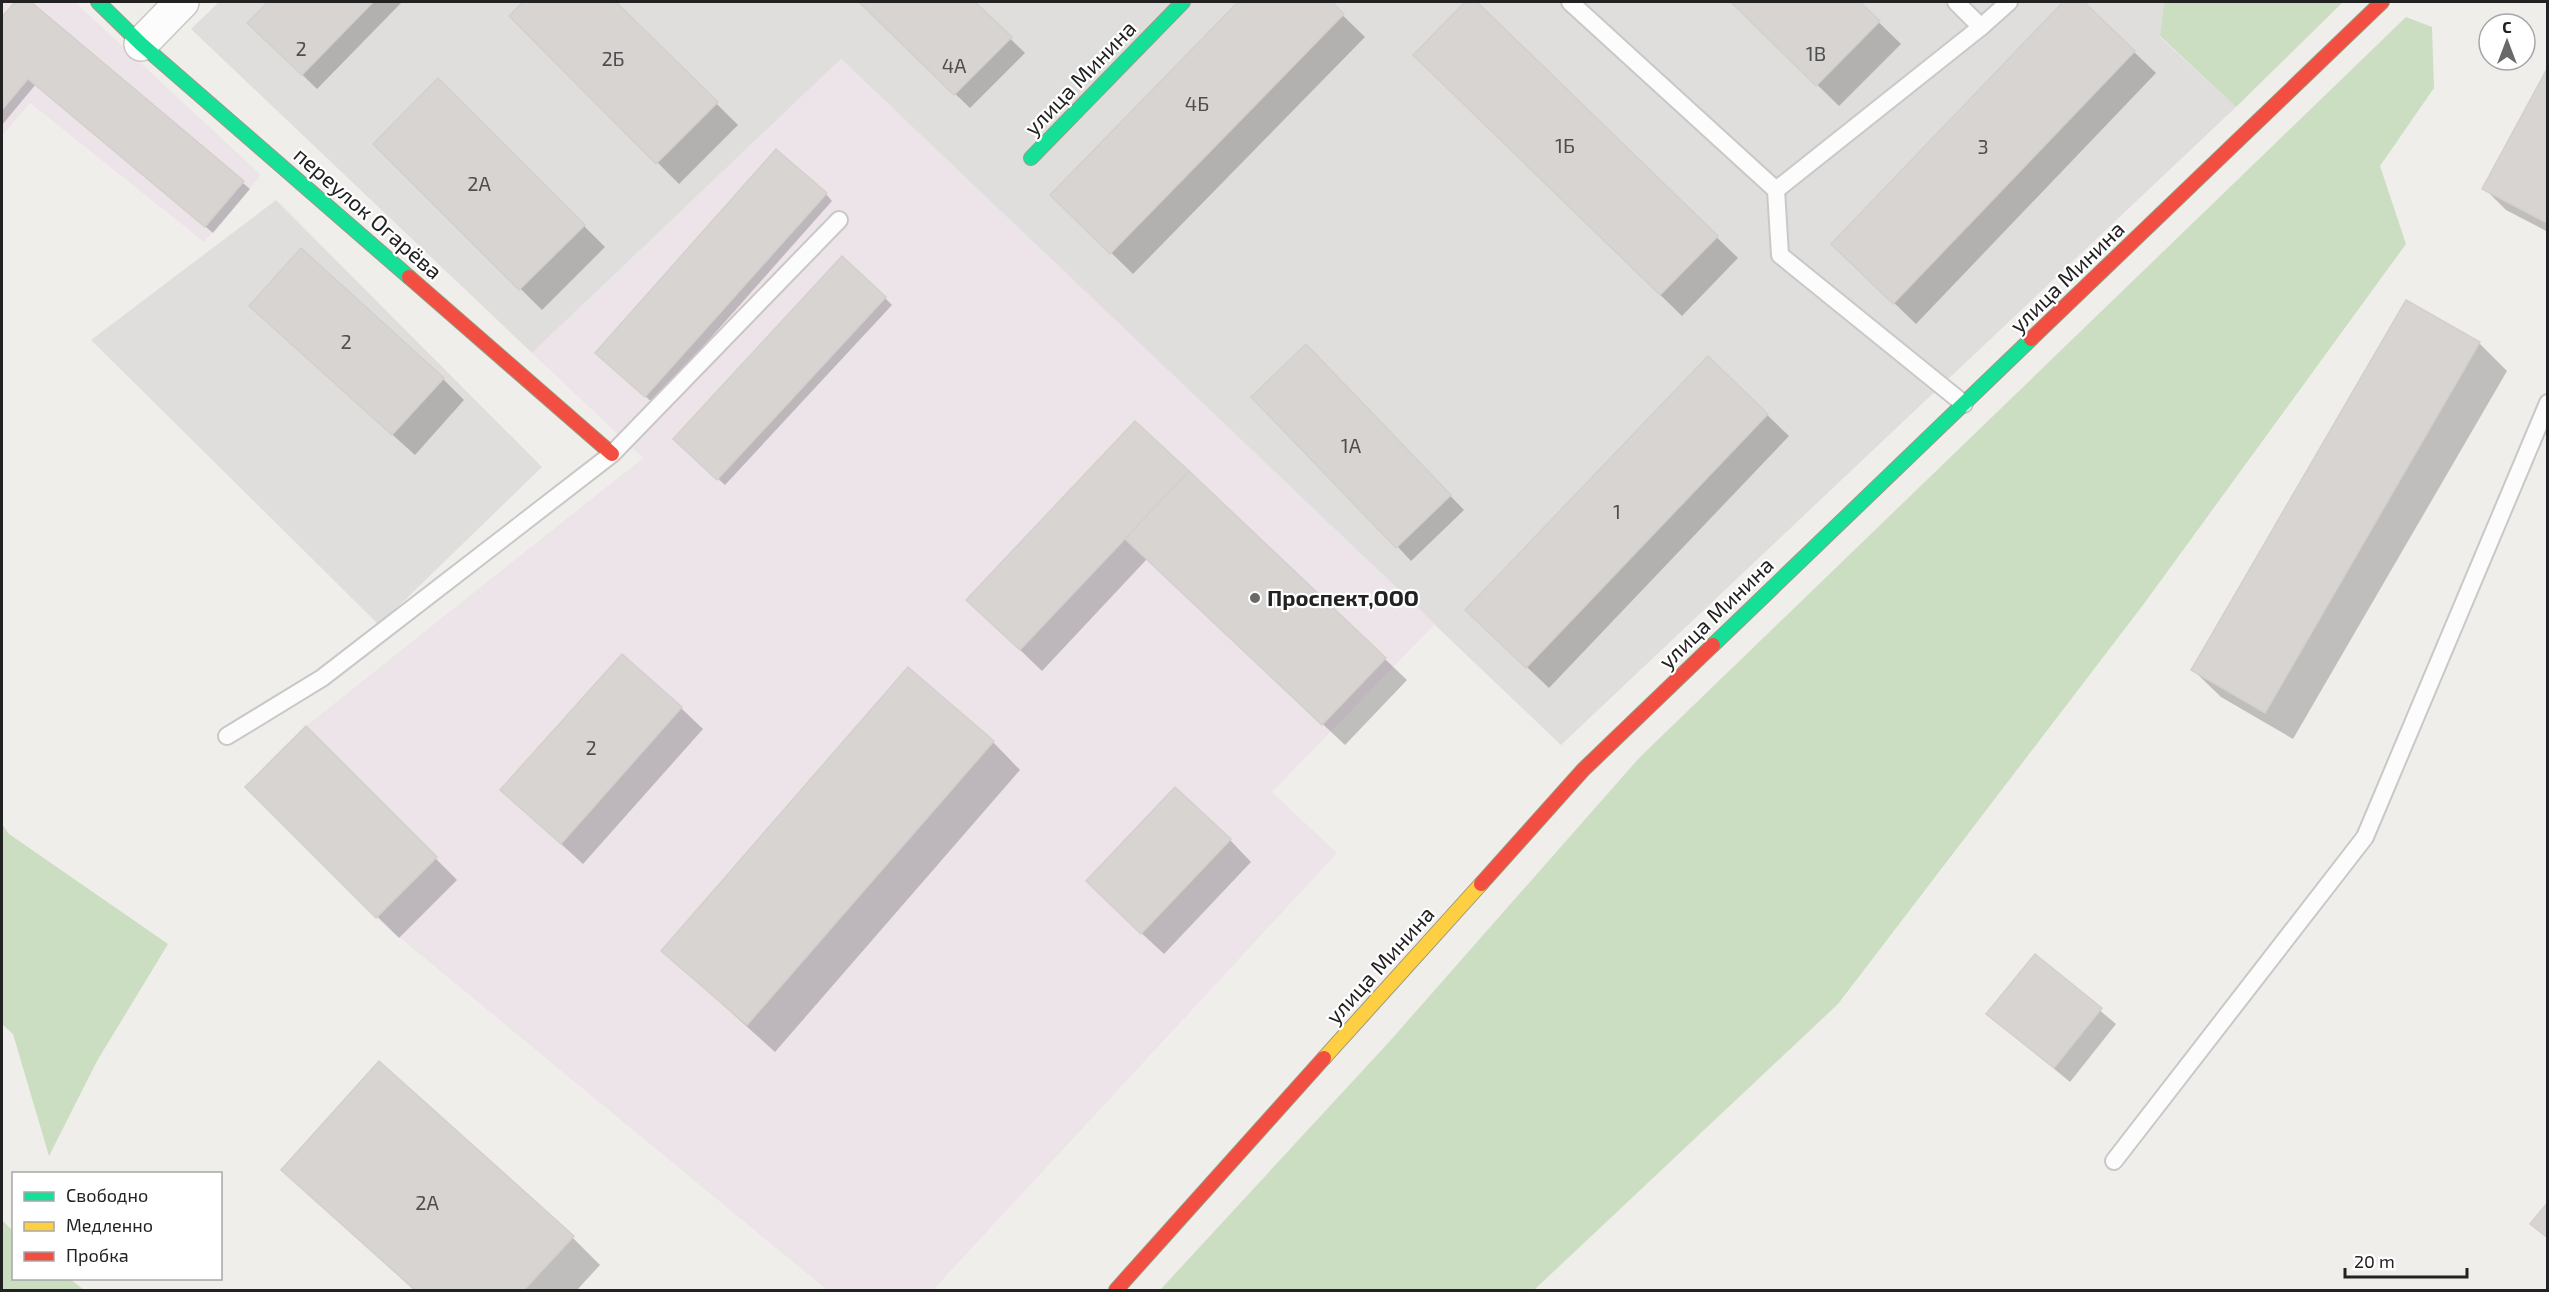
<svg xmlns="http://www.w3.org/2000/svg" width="2549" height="1292" viewBox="0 0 2549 1292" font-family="'Exo 2',sans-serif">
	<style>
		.residential { fill: #dfdedc }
		.industrial { fill: #ede4e9 }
		.forest { fill: #cbdec1 }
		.shadow { fill: #0003 }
		.building { fill: #d7d4d2; stroke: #d3d0cc; stroke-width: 1.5 }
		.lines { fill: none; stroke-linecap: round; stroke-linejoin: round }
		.lane-casing { stroke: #c9c8c7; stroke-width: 20 }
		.street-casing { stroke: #c9c8c7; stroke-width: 36 }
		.fast-casing { stroke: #999a82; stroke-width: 16 }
		.slow-casing { stroke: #999a82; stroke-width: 16 }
		.jam-casing { stroke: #999a82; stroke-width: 16 }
		.lane { stroke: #fdfcfc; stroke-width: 16 }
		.street { stroke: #fdfcfc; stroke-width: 33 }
		.fast { stroke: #16e098; stroke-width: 14 }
		.slow { stroke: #ffcf43; stroke-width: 14 }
		.jam { stroke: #f24e42; stroke-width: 14 }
		.poi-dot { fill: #6a6968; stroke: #fff; stroke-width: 2 }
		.labels { text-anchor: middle; stroke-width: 4.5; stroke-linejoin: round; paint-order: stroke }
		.number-label { font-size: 20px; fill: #4f4e4e }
		.street-label { font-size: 22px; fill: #222; stroke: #fff }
		.poi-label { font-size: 22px; font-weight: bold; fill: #222; stroke: #fff; text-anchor: start }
	</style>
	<rect width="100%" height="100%" fill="#f0eeeb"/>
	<g class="residential">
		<path d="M219,2H2164L2160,37L2236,107L1561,745L841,59L532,353L191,29Z"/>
		<path d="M276,200L542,467L379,625L91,340Z"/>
	</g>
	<g class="industrial">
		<path d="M2,2H75L261,175L204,242L30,103L2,136Z"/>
		<path d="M841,59L1435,624L1272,792L1337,853L933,1290H827L376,918L245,787L306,726L643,458L532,353Z"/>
	</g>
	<g class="forest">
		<path d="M2164,2H2343L2236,107L2160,36Z"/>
		<path d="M2406,17L2432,27L2434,88L2380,166L2406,244L2143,605L1838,1004L1534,1290H1160L1389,1042L1639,758Z"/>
		<path d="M2,824L9,834L168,944L97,1061L49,1156L13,1034L2,1024Z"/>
		<path d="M2,1220L13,1231L14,1278L70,1279L84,1290H2Z"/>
	</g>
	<g class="shadow">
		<path d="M17,2H28L250,189L213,233L36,84L2,125V20Z"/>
		<path d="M270,2H402L317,89L249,23Z"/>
		<path d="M525,2H614L738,125L679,184L511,16Z"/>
		<path d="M860,2H973L1025,53L970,108Z"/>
		<path d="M1241,2H1329L1365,37L1133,274L1052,195Z"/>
		<path d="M1467,2H1475L1738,258L1682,316L1415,55Z"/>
		<path d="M1733,2H1858L1901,44L1839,106Z"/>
		<path d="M2065,2H2082L2156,73L1916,324L1833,244Z"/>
		<path d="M2548,70V232L2506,210L2484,188Z"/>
		<path d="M438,80L605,247L542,310L375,144Z"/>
		<path d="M826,194L832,201L653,403L604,360Z"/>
		<path d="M885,298L892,305L725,485L682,446Z"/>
		<path d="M273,327L443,379L464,400L415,455Z"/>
		<path d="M2479,343L2507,371L2293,739L2221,697L2193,670Z"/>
		<path d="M1708,358L1789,436L1549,688L1489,631Z"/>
		<path d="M1320,360L1464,510L1411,561L1397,546Z"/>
		<path d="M1136,423L1407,680L1345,745L1147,559L1042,671L990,621Z"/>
		<path d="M681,708L703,729L583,864L502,790Z"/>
		<path d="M306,728L457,880L399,938L247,787Z"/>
		<path d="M993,742L1020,770L775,1052L663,951Z"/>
		<path d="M1230,840L1251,862L1164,954L1109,903Z"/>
		<path d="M2035,956L2116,1024L2070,1082L1988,1014Z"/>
		<path d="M283,1170L572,1237L600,1265L577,1290H414Z"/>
	</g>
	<g class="building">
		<path d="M15,2H31L244,181L205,227L28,79L2,110V17Z"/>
		<path d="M268,2H373L302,75L247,23Z"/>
		<path d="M523,2H616L718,102L656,164L509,16Z"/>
		<path d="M859,2H975L1012,37L954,95Z"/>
		<path d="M1238,2H1332L1344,14L1110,254L1050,195Z"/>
		<path d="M1465,2H1477L1718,236L1660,295L1413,55Z"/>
		<path d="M1731,2H1860L1880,21L1816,86Z"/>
		<path d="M2063,2H2084L2135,51L1893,304L1831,244Z"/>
		<path d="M2548,67V218L2545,222L2482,189Z"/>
		<path d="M438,78L585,225L519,290L373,144Z"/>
		<path d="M776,149L827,193L645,397L595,353Z"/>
		<path d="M301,248L444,378L392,435L249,306Z"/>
		<path d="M842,256L886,297L717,480L673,439Z"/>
		<path d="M2406,300L2480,342L2265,713L2191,670Z"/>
		<path d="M1306,344L1451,495L1396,548L1251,397Z"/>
		<path d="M1708,356L1768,414L1526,668L1465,610Z"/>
		<path d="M1135,421L1189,471L1020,650L966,600Z"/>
		<path d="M1189,471L1386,658L1322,725L1125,539Z"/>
		<path d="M622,654L682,707L561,844L500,790Z"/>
		<path d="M908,667L994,741L747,1025L661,951Z"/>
		<path d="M306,726L437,857L376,918L245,787Z"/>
		<path d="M1175,787L1231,839L1141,934L1086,881Z"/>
		<path d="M2035,954L2102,1008L2054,1068L1986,1014Z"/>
		<path d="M379,1061L574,1236L524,1290H415L281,1170Z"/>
		<path d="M2548,1202V1238L2530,1224Z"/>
	</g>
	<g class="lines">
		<defs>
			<g id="lane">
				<path d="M1570,2L1776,190L1780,255L1964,404"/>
				<path d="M1956,2L1981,27"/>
				<path d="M1776,190L1981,27L2009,2"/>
				<path d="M227,736L322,678L612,454L839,220"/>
				<path d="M2114,1161L2365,837L2548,403"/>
			</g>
			<path id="street" d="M141,44L182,2"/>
			<g id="fast">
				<path d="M98,2L141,44L409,277"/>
				<path d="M1031,158L1183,2"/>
				<path d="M1713,645L2031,339"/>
			</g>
			<path id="slow" d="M1324,1058L1481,884"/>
			<g id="jam">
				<path d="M409,277L612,454"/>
				<path d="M2031,339L2382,2"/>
				<path d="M1481,884L1583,770L1713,645"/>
				<path d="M1116,1290L1324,1058"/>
			</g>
		</defs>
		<use href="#lane" class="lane-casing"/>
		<use href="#street" class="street-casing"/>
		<use href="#fast" class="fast-casing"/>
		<use href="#slow" class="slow-casing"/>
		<use href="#jam" class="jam-casing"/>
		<use href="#lane" class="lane"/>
		<use href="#street" class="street"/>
		<use href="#fast" class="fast"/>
		<use href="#slow" class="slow"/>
		<use href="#jam" class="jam"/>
	</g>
	<circle class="poi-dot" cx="1255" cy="598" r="6"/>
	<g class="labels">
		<g class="number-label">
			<text x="301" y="56">2</text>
			<text x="1816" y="61">1В</text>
			<text x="613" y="66">2Б</text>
			<text x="954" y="73">4А</text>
			<text x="1197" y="111">4Б</text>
			<text x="1565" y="153">1Б</text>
			<text x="1983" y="154">3</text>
			<text x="479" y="191">2А</text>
			<text x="346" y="349">2</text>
			<text x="1351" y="453">1А</text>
			<text x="1617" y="519">1</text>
			<text x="591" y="755">2</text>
			<text x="427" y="1210">2А</text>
		</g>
		<g class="street-label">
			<text transform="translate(1080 78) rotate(-46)" y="8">улица Минина</text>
			<text transform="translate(368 213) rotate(41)" y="8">переулок Огарёва</text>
			<text transform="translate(2067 277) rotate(-44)" y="8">улица Минина</text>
			<text transform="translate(1716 613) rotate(-44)" y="8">улица Минина</text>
			<text transform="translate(1380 965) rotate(-48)" y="8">улица Минина</text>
		</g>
		<g class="poi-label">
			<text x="1267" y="606">Проспект,ООО</text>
		</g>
	</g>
	<rect width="2549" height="1292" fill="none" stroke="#222222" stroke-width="6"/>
	<rect x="12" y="1172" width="210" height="108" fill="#ffffff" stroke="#a7a7a7" stroke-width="1.5"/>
	<rect x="24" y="1192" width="30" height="9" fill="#16e098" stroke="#a7a7a7" stroke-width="1.5"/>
	<text x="66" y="1202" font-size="18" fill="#222222">Свободно</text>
	<rect x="24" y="1222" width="30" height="9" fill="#ffcf43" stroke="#a7a7a7" stroke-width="1.5"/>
	<text x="66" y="1232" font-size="18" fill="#222222">Медленно</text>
	<rect x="24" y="1252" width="30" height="9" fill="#f24e42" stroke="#a7a7a7" stroke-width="1.5"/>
	<text x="66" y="1262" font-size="18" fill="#222222">Пробка</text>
	<g transform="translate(2507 42)"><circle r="28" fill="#ffffff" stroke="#a7a7a7" stroke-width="1.5"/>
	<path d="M0-4.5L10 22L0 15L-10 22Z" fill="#6a6968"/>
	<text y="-9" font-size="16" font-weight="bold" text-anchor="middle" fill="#222222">С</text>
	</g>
	<path d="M2345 1268v9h122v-9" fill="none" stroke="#222222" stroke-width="3"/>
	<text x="2354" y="1268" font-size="18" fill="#222222" stroke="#ffffff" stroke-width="4.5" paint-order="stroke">20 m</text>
</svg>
